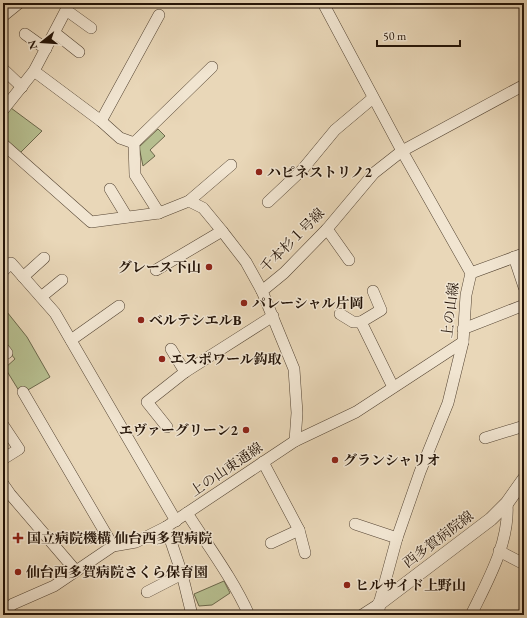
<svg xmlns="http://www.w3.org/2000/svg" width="527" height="618" viewBox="0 0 527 618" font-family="'EB Garamond','Noto Serif JP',serif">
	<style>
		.green { fill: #b6be8f; stroke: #6c684b }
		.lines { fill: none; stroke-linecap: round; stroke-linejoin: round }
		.minor-casing { stroke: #544433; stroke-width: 12 }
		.tertiary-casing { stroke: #544433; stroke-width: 14 }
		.minor { stroke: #f1e5d1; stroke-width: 11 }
		.tertiary { stroke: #f1e5d1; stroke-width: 13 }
		.poi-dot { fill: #8f2418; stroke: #f1e5d1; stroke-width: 1.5 }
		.labels { text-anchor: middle; stroke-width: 3; stroke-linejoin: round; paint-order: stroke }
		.poi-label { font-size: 14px; font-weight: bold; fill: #231307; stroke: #f1e5d1; text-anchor: start }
		.street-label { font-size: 14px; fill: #231307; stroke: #f1e5d1 }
	</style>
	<rect width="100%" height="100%" fill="#e9d7b8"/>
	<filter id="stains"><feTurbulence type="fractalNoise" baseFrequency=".005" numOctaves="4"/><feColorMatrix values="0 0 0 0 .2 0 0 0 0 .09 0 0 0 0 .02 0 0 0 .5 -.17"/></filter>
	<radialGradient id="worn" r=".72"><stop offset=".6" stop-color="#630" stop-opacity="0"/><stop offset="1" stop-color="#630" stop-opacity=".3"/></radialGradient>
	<g class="green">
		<path d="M11,108L42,131L19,154L3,139V118Z"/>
		<path d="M158,129L165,136L150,150L155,156L143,166L139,147Z"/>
		<path d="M3,307L27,337L50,377L21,394L5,368L15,359L3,344Z"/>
		<path d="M224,581L230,593L212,605L199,606L194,594Z"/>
	</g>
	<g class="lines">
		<defs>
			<g id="minor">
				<path d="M3,16L19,3"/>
				<path d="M55,33L79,52"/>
				<path d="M25,34L46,49"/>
				<path d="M212,67L134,143L135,175L159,213L189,201L203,208L222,231L246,262L262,291"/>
				<path d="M3,69L22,87"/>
				<path d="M34,71L101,121L120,138L134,143"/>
				<path d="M3,110L34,71L66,10L91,28"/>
				<path d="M101,121L159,15"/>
				<path d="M3,144L91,222L159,213"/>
				<path d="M110,189L127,217"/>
				<path d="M189,201L231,165"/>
				<path d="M268,202L302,170L335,130L373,98"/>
				<path d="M327,229L349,260"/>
				<path d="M514,257L524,287"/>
				<path d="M156,270L222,231"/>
				<path d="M3,271L11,263L55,313L176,521"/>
				<path d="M471,273L523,254"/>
				<path d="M23,277L44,258"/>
				<path d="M373,291L381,310L361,322L393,387"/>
				<path d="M41,297L62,280"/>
				<path d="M340,314L353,322H361"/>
				<path d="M463,329L524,305"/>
				<path d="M71,340L119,306"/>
				<path d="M3,348L7,353L3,355"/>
				<path d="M171,349L185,372"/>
				<path d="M23,392L113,546"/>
				<path d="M3,425L19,449L3,459"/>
				<path d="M167,427L147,402L185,372L273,316"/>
				<path d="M485,438L524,426"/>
				<path d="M295,441L297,413L294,369L262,291L284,273L327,229L374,173L402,151L323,3"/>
				<path d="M263,462L299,530L305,553"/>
				<path d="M3,484L10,494L76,571"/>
				<path d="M187,513C208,546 233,579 249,615"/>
				<path d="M355,524L397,538"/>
				<path d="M166,527L182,574L192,615"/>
				<path d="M271,543L299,530"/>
				<path d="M499,551L524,564"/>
				<path d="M147,592L182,574"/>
				<path d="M379,604L397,538L420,472L448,403L463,342L466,295L471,273L402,151L524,85"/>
				<path d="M3,612L13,604L54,586L113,546L136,542L166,527L295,441L356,412L463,342"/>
				<path d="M362,615L379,604"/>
				<path d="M471,615C488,580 510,542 507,503"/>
			</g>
			<path id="tertiary" d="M377,615L379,604L491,519L507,503L524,479"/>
		</defs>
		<use href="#minor" class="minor-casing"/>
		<use href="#tertiary" class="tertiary-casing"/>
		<use href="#minor" class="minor"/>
		<use href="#tertiary" class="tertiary"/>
	</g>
	<g class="poi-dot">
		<circle cx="259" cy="172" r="4"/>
		<circle cx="209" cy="267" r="4"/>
		<circle cx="244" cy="303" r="4"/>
		<circle cx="141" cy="320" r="4"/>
		<circle cx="162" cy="359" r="4"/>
		<circle cx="246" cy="430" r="4"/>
		<circle cx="335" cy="460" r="4"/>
		<path d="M16 532h4v4h4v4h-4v4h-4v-4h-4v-4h4z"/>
		<circle cx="18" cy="572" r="4"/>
		<circle cx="347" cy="585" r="4"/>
	</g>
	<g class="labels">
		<g class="poi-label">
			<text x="267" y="177">ハピネストリノ2</text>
			<text x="201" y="272" text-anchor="end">グレース下山</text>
			<text x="252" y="308">パレーシャル片岡</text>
			<text x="149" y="325">ベルテシエルB</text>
			<text x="170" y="364">エスポワール鈎取</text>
			<text x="238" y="435" text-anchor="end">エヴァーグリーン2</text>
			<text x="343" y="465">グランシャリオ</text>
			<text x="27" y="543">国立病院機構 仙台西多賀病院</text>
			<text x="26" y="577">仙台西多賀病院さくら保育園</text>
			<text x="355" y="590">ヒルサイド上野山</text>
		</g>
		<g class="street-label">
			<text transform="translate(292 240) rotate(-45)" y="5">千本杉１号線</text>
			<text transform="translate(450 310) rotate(-83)" y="5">上の山線</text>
			<text transform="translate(226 469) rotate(-34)" y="5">上の山東通線</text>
			<text transform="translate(438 539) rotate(-37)" y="5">西多賀病院線</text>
		</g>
	</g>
	<rect width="527" height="618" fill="none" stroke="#e9d7b8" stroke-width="16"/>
	<rect x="4" y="4" width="519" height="610" fill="none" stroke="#231307" stroke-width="2"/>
	<rect x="8" y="8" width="511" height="602" fill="none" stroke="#231307"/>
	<g transform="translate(42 42) rotate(253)" stroke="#f1e5d1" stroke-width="3" paint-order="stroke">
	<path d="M0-3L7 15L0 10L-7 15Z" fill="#231307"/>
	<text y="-6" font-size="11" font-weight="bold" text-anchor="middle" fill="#231307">N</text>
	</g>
	<path d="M377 40v6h83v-6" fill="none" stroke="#231307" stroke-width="2"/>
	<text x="383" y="40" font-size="12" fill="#231307" stroke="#f1e5d1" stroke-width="3" paint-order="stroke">50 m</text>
	<rect width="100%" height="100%" filter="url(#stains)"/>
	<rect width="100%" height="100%" fill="url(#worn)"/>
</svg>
